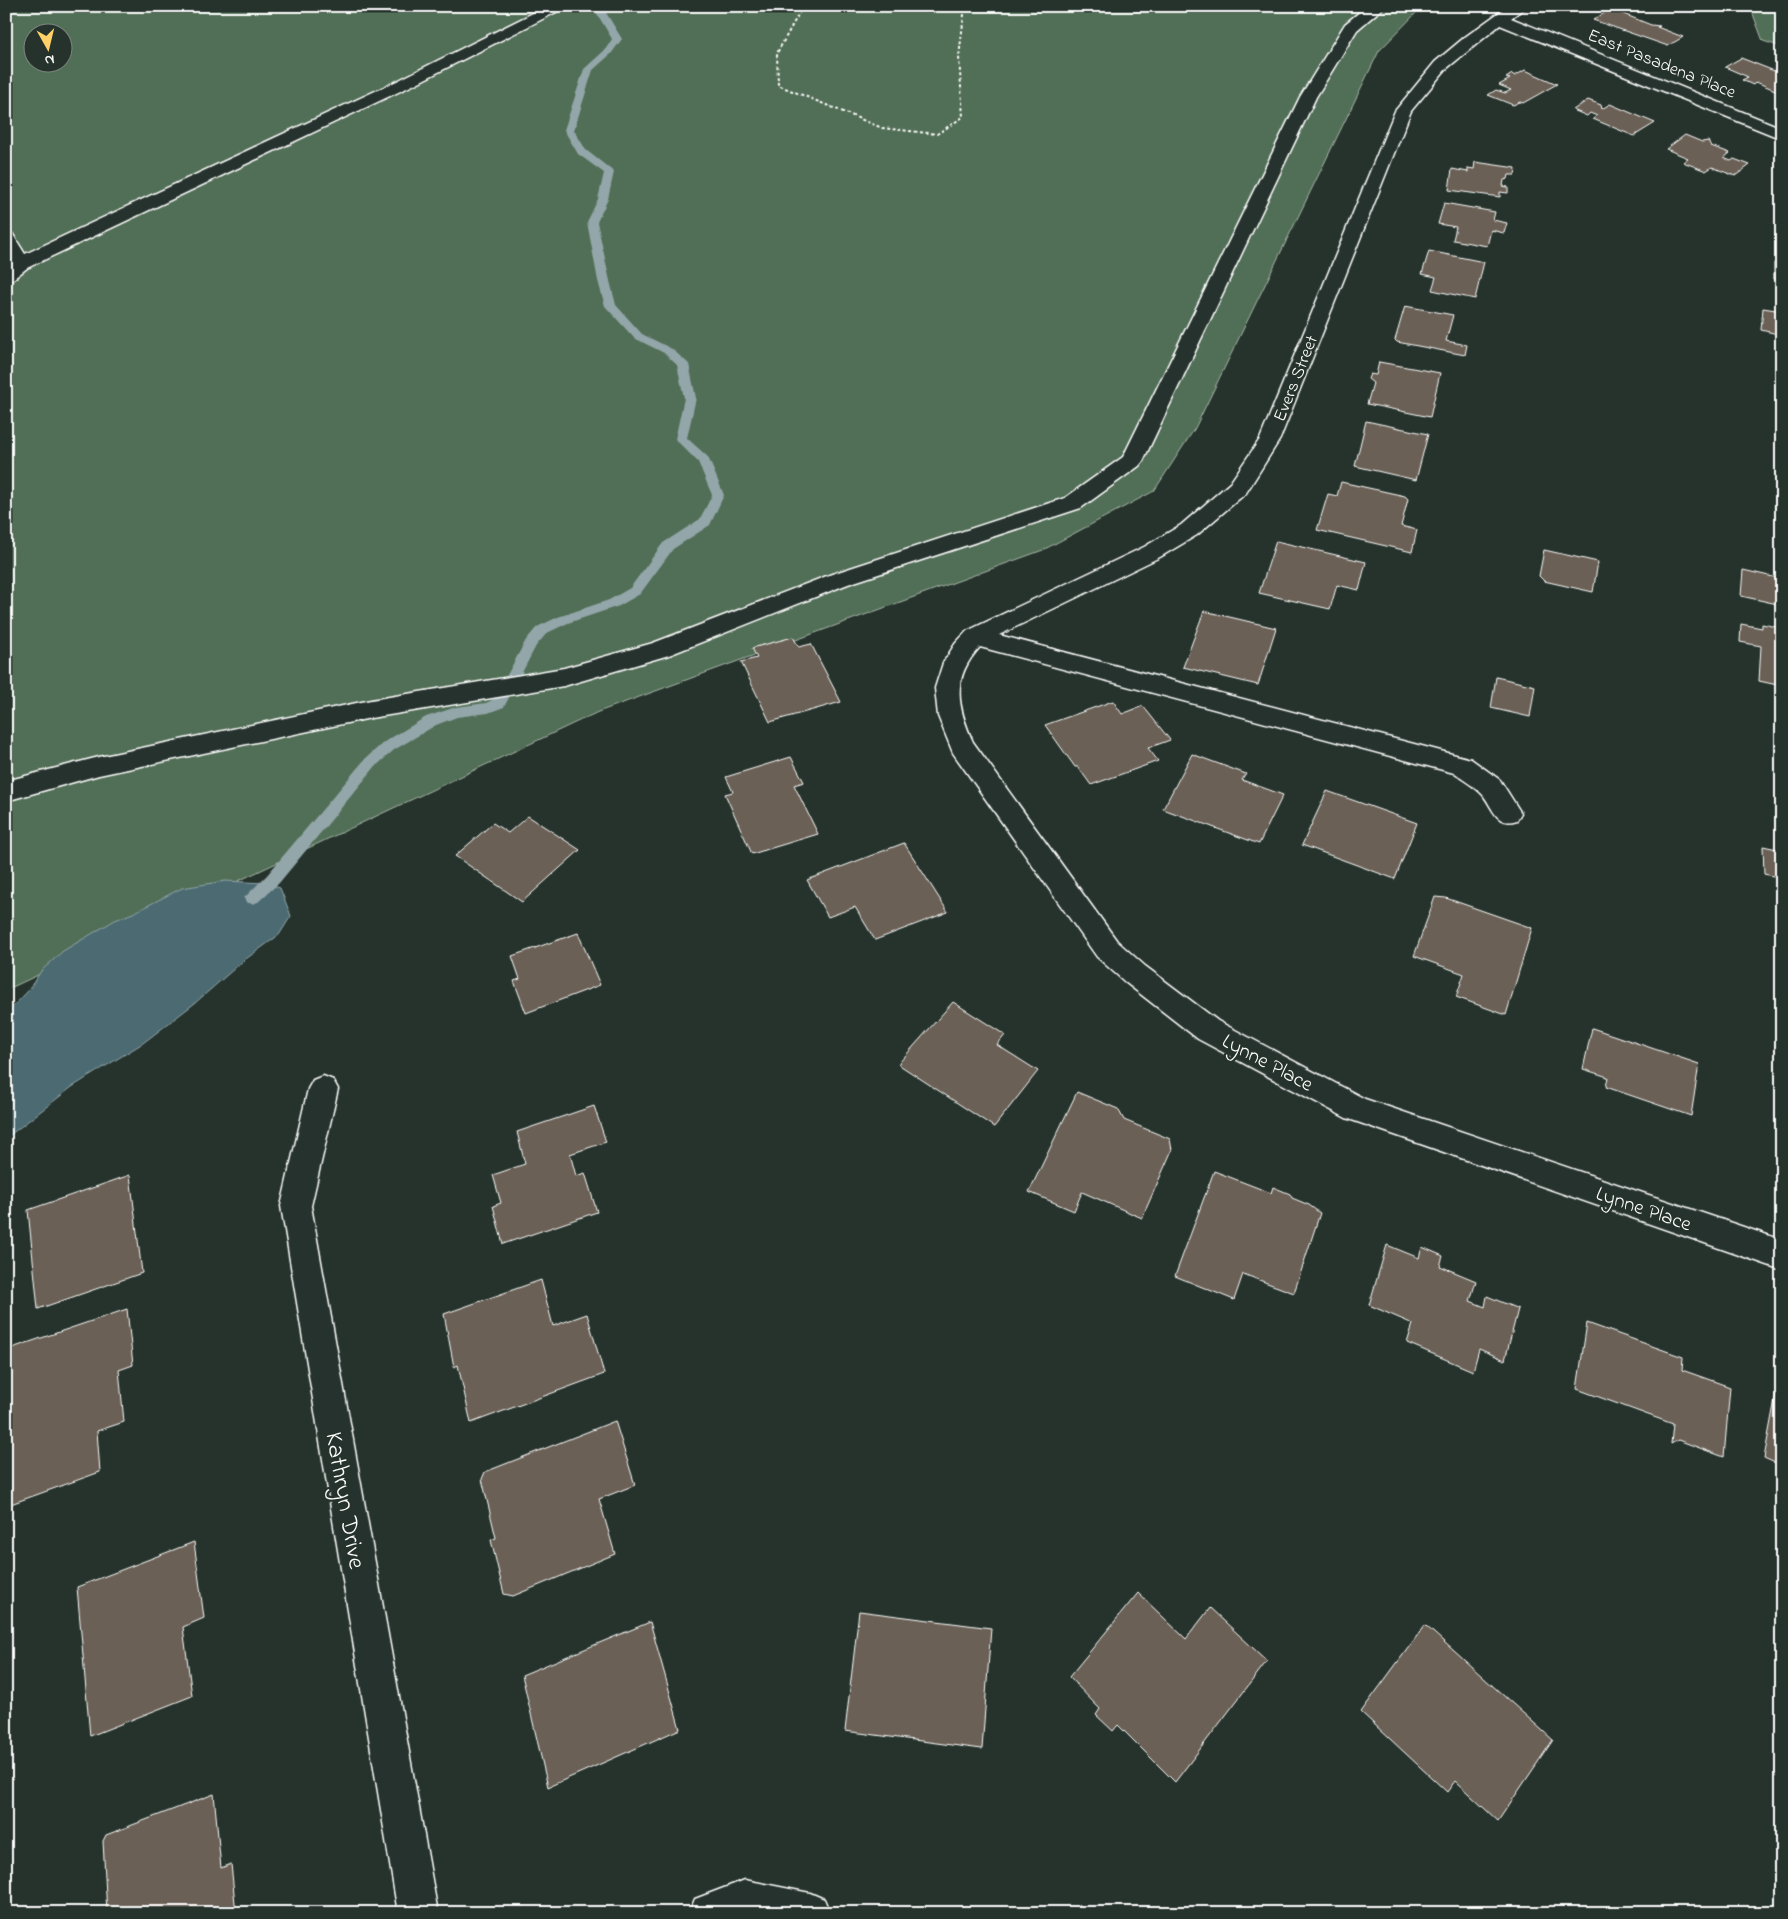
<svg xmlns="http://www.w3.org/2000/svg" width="1788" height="1919" viewBox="0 0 1788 1919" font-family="'Indie Flower',sans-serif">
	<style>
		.green { fill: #516e56; stroke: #a8b6aa; fill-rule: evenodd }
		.water { fill: #4b6b72; stroke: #93a6aa }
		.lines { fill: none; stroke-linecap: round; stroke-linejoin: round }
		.stream { fill: #93a6aa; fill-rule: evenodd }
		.building { fill: #6b6055; stroke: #fff }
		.minor-casing { stroke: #fff; stroke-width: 3 }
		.path { stroke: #fff; stroke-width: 2; stroke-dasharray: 3 2.5; stroke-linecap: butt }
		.minor { fill: #26332d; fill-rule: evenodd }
		.labels { text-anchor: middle; stroke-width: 4.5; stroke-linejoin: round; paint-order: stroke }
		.far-street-label { font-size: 18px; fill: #fff; stroke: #26332d }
		.street-label { font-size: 21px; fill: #fff; stroke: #26332d }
		.near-street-label { font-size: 25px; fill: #fff; stroke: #26332d }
	</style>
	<rect width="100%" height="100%" fill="#26332d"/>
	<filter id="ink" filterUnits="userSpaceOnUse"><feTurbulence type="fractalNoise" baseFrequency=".02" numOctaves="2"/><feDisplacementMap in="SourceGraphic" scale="10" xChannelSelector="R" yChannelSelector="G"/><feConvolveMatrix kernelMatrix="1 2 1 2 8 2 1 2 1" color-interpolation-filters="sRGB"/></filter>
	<g filter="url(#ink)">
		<g class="green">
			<path d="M6,6H1430L1418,11L1379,51L1195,428L1154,491L1043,550L598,712L6,990ZM32,32H62V62H32Z"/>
			<path d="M1750,6H1782V47L1763,41Z"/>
		</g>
		<path class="water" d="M225,881L266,883L280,888L291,916L279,935L243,961L195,1003L143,1043L72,1087L6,1138V1014L27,992L41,971L63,951L115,920L133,913L182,888Z"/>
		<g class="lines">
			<path class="stream" d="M602,6L622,39L611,54L593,70L574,130L586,150L614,172L608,199L597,222L610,281L616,305L642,334L672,349L689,364L696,398L687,438L708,457L724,495L710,525L673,549L640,594L619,606L568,623L547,633L536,646L504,707L488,713L457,717L436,725L394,750L375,767L279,883L258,902L252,904L246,902L244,898L267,875L365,759L384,742L426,717L456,707L486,703L494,699L526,640L537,627L558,617L609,600L630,588L663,543L700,519L712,495L698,462L675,439L684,398L677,365L664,353L634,338L605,306L598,281L587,222L598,199L604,173L578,154L564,130L584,69L605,50L612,39L593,7Z"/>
		</g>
		<g class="building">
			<path d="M1611,9L1651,25L1660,26L1657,27L1683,37L1668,46L1593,20Z"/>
			<path d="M1741,58L1782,74V93L1756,82L1753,85L1742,80L1748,77L1725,67Z"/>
			<path d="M1525,70L1557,84L1523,103L1520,102L1513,105L1488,95L1496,90L1505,93L1511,90L1499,85L1510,79L1506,78L1512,74L1515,76Z"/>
			<path d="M1588,100L1601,105L1602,109L1610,104L1655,123L1634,136L1593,119L1597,116L1590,113L1587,116L1573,110Z"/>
			<path d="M1685,135L1702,142L1708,141L1711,146L1730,153L1724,158L1731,161L1734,159L1750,165L1735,176L1712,167L1706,171L1683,162L1688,158L1666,149Z"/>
			<path d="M1475,162L1516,168L1515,175H1509L1508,179L1504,180L1503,186L1508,187V193L1500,192V197L1449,190L1452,169L1468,172V168L1474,169Z"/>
			<path d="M1444,203L1495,212L1493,220L1507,223L1504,233L1491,230L1487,246L1453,240L1456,227L1438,224Z"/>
			<path d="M1429,251L1484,262L1475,299L1432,290L1436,277L1422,274Z"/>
			<path d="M1774,263L1782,264V280L1774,279Z"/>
			<path d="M1405,306L1453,315L1446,341L1467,345L1465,355L1397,342L1395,340Z"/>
			<path d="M1763,308L1782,311V335L1761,330Z"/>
			<path d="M1379,362L1440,373L1430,417L1367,404L1373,383L1368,379L1370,374L1376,375Z"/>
			<path d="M1366,421L1428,434L1416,480L1355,466Z"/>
			<path d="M1341,482L1405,496L1408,499L1401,526L1417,530L1412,552L1317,530L1328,494L1337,496Z"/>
			<path d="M1776,490L1782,492V511L1775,509Z"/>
			<path d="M1276,541L1366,562L1359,590L1337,585L1330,609L1259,593Z"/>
			<path d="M1544,550L1598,562L1593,592L1544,581L1539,576Z"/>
			<path d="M1743,570L1782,579V605L1741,596Z"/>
			<path d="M1204,611L1276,628L1258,685L1183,667Z"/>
			<path d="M1741,624L1762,628V624L1782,628V686L1759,681L1761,646L1740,642Z"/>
			<path d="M793,637L799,647L811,644L841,702L770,722L741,662L757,658L752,648Z"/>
			<path d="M1496,677L1535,686L1530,717L1491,708Z"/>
			<path d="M1113,701L1122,714L1143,706L1170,740L1148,748L1158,761L1091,785L1078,767H1075L1045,725Z"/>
			<path d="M1192,754L1246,774L1242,780L1283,795L1259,844L1163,809Z"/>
			<path d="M791,757L804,782L794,785L818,834L752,854L725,794L733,792L726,777Z"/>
			<path d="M1327,791L1417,823L1395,879L1302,845Z"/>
			<path d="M528,816L580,850L522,902L455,856L493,823L508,833Z"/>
			<path d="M904,843L948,912L875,940L855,907L828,917L807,880Z"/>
			<path d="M1763,846L1782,850V878L1764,874Z"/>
			<path d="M1435,897L1446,898L1532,928L1506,1015L1456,997L1464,974L1414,956Z"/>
			<path d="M578,933L600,985L526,1013L514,981L520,979L512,956Z"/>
			<path d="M953,1002L1005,1035L997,1045L1038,1071L994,1127L898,1064Z"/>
			<path d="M1592,1028L1699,1064L1691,1116L1606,1087L1608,1077L1583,1069Z"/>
			<path d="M1077,1092L1118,1109L1124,1120L1170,1139L1172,1150L1142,1218L1082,1192L1074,1211L1029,1192Z"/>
			<path d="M594,1106L606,1142L570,1154L576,1176L585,1173L597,1212L503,1244L493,1206L501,1203L493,1175L525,1164L517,1132Z"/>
			<path d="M1214,1171L1271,1193L1273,1187L1290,1194L1292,1198L1309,1205L1320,1213L1294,1293L1243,1274L1234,1300L1175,1276Z"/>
			<path d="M130,1175L142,1273L38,1309L28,1210Z"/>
			<path d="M1387,1245L1419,1258L1422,1247L1443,1256L1440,1266L1476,1281L1470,1301L1485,1307L1487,1296L1518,1309L1505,1360L1479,1349L1473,1371L1407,1343L1413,1324L1369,1305Z"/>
			<path d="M541,1280L553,1326L587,1314L604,1374L471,1423L458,1365L454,1367L444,1314Z"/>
			<path d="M127,1309L133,1365L119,1370L124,1422L97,1431L100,1472L8,1505L6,1350Z"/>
			<path d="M1587,1323L1683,1357L1682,1370L1730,1387L1724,1457L1678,1440L1671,1444L1673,1424L1577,1389Z"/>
			<path d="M1776,1394L1782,1396V1466L1764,1458Z"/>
			<path d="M615,1421L635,1485L599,1499L615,1554L513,1596L504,1594L491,1540L496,1538L482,1479L485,1472Z"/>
			<path d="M194,1542L204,1618L183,1627L192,1696L90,1736L77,1587Z"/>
			<path d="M1138,1593L1186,1639L1210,1608L1267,1661L1175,1782L1118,1725L1113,1731L1096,1715L1100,1709L1069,1677Z"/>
			<path d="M859,1611L991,1628L982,1749L845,1731Z"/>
			<path d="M650,1622L680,1729L548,1787L522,1675Z"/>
			<path d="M1425,1625L1553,1740L1498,1821L1455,1781L1447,1792L1361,1712Z"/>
			<path d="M214,1794L221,1868L231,1864L236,1913H107L103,1841L106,1835Z"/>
		</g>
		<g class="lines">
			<defs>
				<g id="minor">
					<path d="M547,6H568L411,86L27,268L13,279L6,281V266L10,263L6,253V232L12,233L25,254L399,80Z"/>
					<path d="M1367,6H1385L1357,30L1316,97L1143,461L1139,466L1081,508L848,584L669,655L564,686L371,718L99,775L6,801V781L99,757L371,700L564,668L653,643L832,574L1065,498L1123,457L1300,97L1345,24Z"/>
					<path d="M1508,6H1527L1511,18L1782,128V139L1500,25L1446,69L1411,111L1280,439L1246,493L1197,535L1160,557L999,635L1471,759L1500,780L1521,813L1517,820C1496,827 1494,809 1483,795C1476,787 1463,780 1454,773L980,647C951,678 957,706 973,742L1117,941L1145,966L1218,1021L1365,1099L1782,1240V1270L1346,1118L1198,1039L1125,982L1097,957L953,753L938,716L935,688L943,663L955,644L967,631L1144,547L1181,525L1230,483L1260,439L1395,111L1435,62L1465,37Z"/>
					<path d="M323,1076L333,1080L338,1089L311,1206L438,1913H398L281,1206L308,1089L313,1080Z"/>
					<path d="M745,1880L810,1893L824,1899L830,1913H689L695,1899Z"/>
				</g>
			</defs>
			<use href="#minor" class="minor-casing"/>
			<g class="path">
				<path d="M803,6L777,53L778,85L882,128L937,134L963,117L959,57L965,6"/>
				<path d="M1264,6L1320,10"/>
			</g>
			<use href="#minor" class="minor"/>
		</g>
	</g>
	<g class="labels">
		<g class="far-street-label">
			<text transform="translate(1662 63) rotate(22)" y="6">East Pasadena Place</text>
			<text transform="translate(1295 378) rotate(-68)" y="6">Evers Street</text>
		</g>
		<g class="street-label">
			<text transform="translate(1268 1062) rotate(28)" y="7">Lynne Place</text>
			<text transform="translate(1644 1208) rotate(19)" y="7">Lynne Place</text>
		</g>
		<g class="near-street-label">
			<text transform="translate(347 1500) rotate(80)" y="9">Kathryn Drive</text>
		</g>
	</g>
	<rect width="1788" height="1919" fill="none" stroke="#26332d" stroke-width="25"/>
	<rect x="12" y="12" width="1763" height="1894" fill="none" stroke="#fff" stroke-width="2" filter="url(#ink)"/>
	<g transform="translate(48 48) rotate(172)"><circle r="24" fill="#26332d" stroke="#7d8581"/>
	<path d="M0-4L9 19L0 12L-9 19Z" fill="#ffd166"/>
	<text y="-8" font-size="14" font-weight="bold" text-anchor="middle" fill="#ffffff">N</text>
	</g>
</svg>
